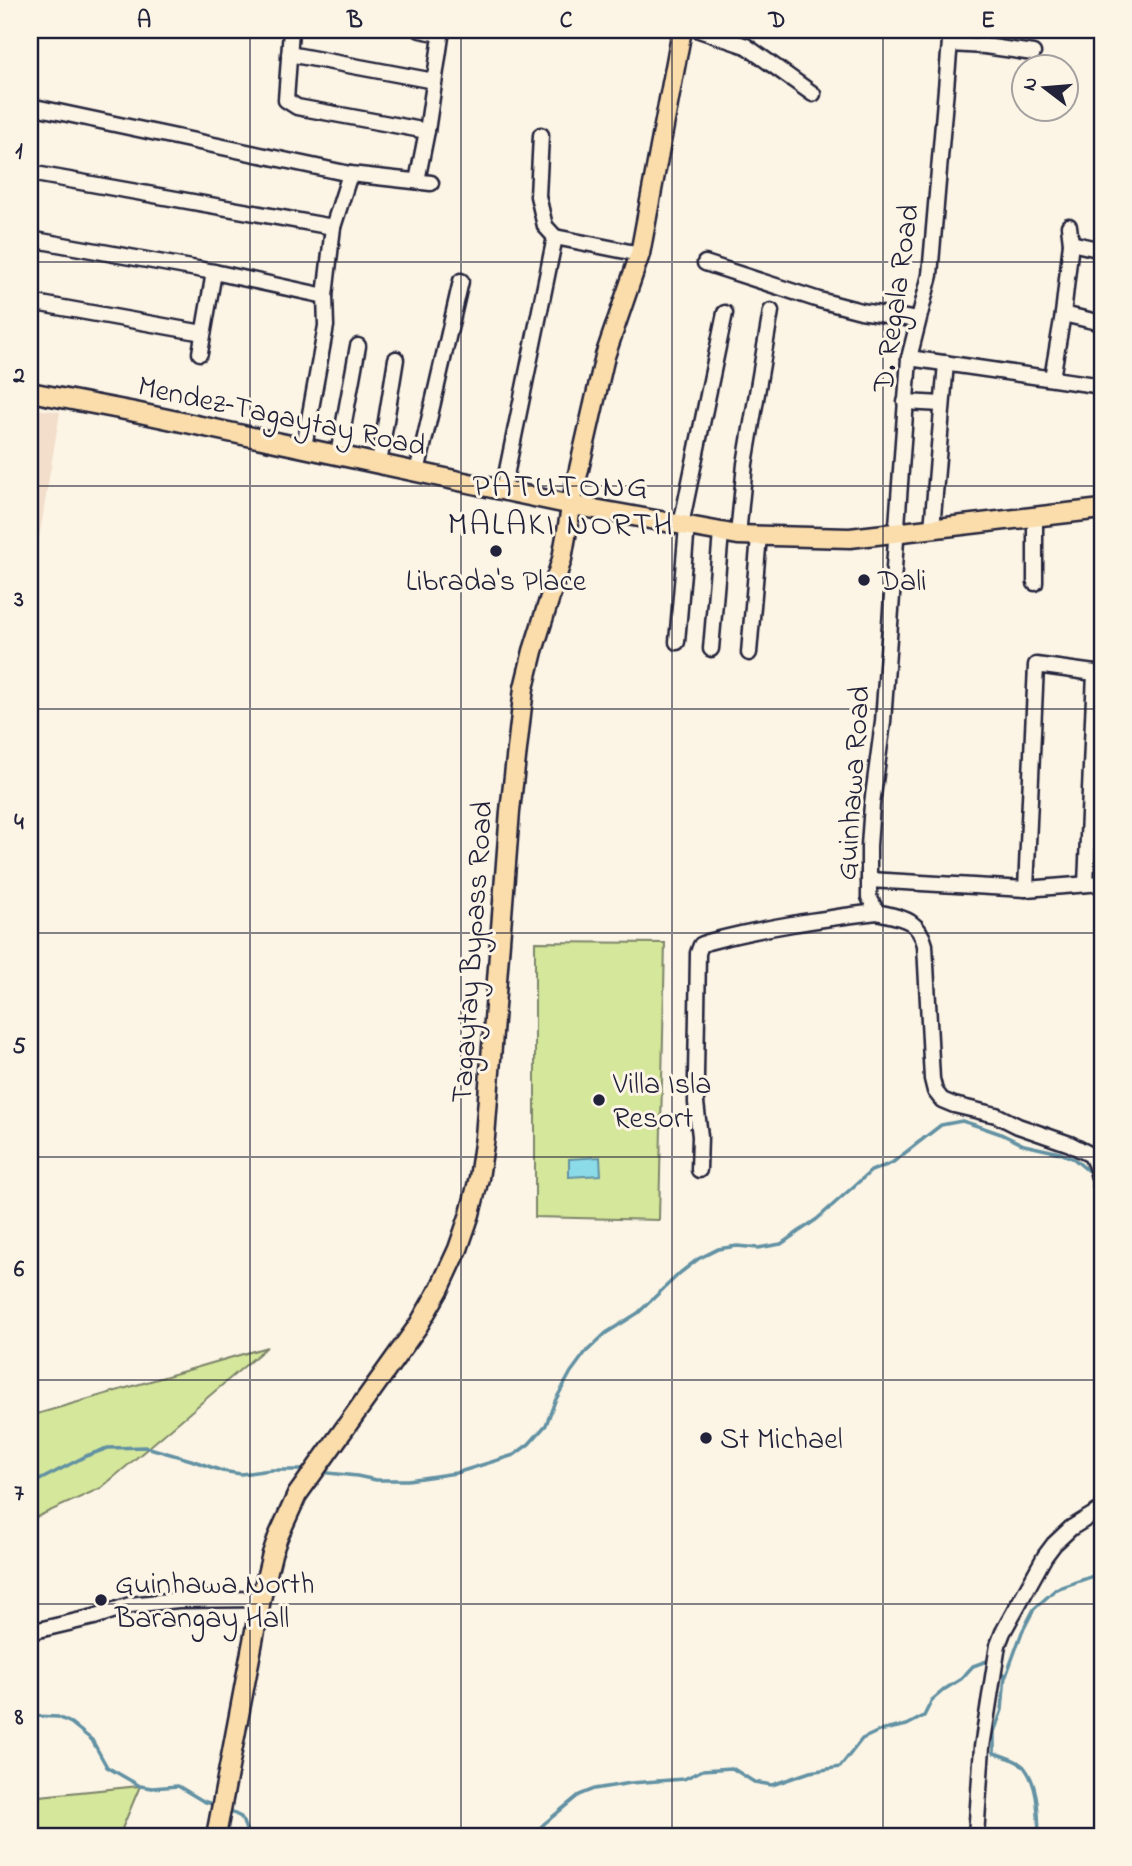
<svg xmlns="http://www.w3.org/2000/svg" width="1132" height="1866" viewBox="0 0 1132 1866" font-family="'Indie Flower',sans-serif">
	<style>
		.built { fill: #f2decb }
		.green { fill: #d5e79a; stroke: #7c846a; stroke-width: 2 }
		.water { fill: #8cdbe9; stroke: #6291a3; stroke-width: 2 }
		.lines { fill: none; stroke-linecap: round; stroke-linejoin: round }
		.stream { stroke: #6291a3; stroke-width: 3.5 }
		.minor-casing { stroke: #22223b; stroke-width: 19 }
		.major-casing { stroke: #22223b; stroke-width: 23 }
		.minor { stroke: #fcf5e5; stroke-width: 14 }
		.major { stroke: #faddab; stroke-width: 18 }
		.grid { fill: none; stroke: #22223b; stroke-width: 2; stroke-opacity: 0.55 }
		.poi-dot { fill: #22223b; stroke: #fcf5e5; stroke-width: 2.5 }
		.labels { text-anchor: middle; stroke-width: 6; stroke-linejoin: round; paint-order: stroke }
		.street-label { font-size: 30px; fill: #22223b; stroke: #fcf5e5 }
		.poi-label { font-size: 30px; fill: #22223b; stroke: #fcf5e5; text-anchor: start }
		.quarter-label { font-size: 33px; letter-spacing: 2px; fill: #22223b; stroke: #fcf5e5 }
		.neatline { fill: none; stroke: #22223b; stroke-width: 2.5 }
		.grid-label { font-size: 23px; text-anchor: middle; font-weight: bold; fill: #22223b }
	</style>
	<rect width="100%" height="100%" fill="#fcf5e5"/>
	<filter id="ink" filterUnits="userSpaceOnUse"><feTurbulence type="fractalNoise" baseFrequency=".0143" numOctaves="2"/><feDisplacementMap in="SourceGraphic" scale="14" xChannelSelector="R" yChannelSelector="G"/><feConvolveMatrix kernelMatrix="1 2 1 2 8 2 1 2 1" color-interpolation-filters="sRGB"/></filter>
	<g filter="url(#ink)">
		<g class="built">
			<path d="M30,408L60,412L30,593Z"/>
			<path d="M30,841L34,847L39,875L35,913L30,914Z"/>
		</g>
		<g class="green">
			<path d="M535,942L665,943L659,1220L535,1217Z"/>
			<path d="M267,1347L101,1488L30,1520V1416Z"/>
			<path d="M140,1786L119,1836H30V1797Z"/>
		</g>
		<path class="water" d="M600,1157L601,1175L569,1177V1159Z"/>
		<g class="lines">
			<g class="stream">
				<path d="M319,1472L357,1476L376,1480H408L456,1473L514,1455L529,1444L546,1425L555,1401L571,1372L585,1353L606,1333L638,1313L680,1273L698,1259L718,1249L737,1246L758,1248L781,1244L817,1219L871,1171L892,1163L941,1125L962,1121L981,1127L1001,1134L1024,1145L1060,1153L1074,1159L1087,1170L1093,1172"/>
				<path d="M30,1485L86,1456L108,1448L146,1447L191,1460L222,1471L241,1474L271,1470H308"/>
				<path d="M997,1670L1005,1676L1002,1710L994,1732V1753C1003,1756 1018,1760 1024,1767C1039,1786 1038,1814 1039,1836"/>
				<path d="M1006,1676L1022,1632L1034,1609L1056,1589L1102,1573"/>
				<path d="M30,1718L33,1716L58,1717L71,1723L92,1740L107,1767L140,1786L152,1788L178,1786L203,1801L215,1805"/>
				<path d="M225,1809L241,1817L247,1832L251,1836"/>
				<path d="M532,1836L545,1823L579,1795L594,1789L631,1783L684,1779L703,1770L732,1768L754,1782L772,1785L810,1772L840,1767L862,1739L879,1731L907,1725L924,1716L932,1700L945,1689L961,1679L973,1666L987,1661L991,1665"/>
			</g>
			<defs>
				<g id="minor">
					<path d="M291,30L286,100L297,107L427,131"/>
					<path d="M420,30L441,34"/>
					<path d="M699,30L746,46L813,94"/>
					<path d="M951,30L930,275L909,358L883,722L872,804L869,846V897L877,912C901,918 918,918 925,945L932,1079L935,1091L942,1100L954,1105L996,1115L1018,1126L1070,1144L1091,1155L1096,1166L1102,1190"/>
					<path d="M950,44L985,46L1033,53"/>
					<path d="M289,54L434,81"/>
					<path d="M30,106L350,174L431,183"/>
					<path d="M541,135L538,196L545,226L555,237"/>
					<path d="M30,173L333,227"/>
					<path d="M417,181L427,131L442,30"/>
					<path d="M30,239L214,272L325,296"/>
					<path d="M1071,243L1102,250"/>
					<path d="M705,263L819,300L861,311L918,320"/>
					<path d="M30,302L203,333"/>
					<path d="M1063,314L1102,323V321"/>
					<path d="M200,353L214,272"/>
					<path d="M909,358L1102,386"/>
					<path d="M1052,378L1063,314L1071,243L1069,226"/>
					<path d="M905,402L942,404"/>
					<path d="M304,447L326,326L325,296L333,227L350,174"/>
					<path d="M338,455L358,346"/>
					<path d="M379,464L396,359"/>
					<path d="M417,472L461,281"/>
					<path d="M503,490L555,237L640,254"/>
					<path d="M1035,518V583"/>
					<path d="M681,525L725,313"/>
					<path d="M932,529L946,363"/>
					<path d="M738,535L745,464L771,311"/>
					<path d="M677,642L687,526"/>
					<path d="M711,649L721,533"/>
					<path d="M749,653L759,536"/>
					<path d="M869,880L1026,889L1102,883"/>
					<path d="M1086,884L1095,673"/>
					<path d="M1026,889L1036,665L1102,674"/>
					<path d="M699,1170L700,1136L696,1103V1075L698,953L701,945L708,942C764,927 820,919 877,912"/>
					<path d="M30,1632L94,1617L130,1605L178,1600L261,1599"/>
					<path d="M976,1836L982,1747L998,1645L1003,1632L1045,1556L1054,1544L1071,1528L1102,1509"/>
				</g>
				<g id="major">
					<path d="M30,392L135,412L572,505L738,535L850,538L1102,509"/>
					<path d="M216,1836L261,1599L272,1554L278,1537L297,1495L418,1326L440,1288L458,1249L470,1214L479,1178L485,1137L510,811L524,688L533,651L562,559L574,491L605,356L640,254L682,30"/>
				</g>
			</defs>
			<use href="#minor" class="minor-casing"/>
			<use href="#major" class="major-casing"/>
			<use href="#minor" class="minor"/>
			<use href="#major" class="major"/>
		</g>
	</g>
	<path class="grid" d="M250,30V1836M461,30V1836M672,30V1836M883,30V1836M30,262H1102M30,486H1102M30,709H1102M30,933H1102M30,1157H1102M30,1380H1102M30,1604H1102"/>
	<g class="poi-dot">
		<circle cx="496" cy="551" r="7"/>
		<circle cx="864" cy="580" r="7"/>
		<circle cx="599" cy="1100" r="7"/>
		<circle cx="706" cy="1438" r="7"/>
		<circle cx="101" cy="1600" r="7"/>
	</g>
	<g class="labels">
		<g class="street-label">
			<text transform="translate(895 298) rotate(-82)" y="10">D. Regala Road</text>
			<text transform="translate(282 415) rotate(12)" y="10">Mendez–Tagaytay Road</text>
			<text transform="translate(852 783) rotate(-86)" y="10">Guinhawa Road</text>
			<text transform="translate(471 952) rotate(-86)" y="10">Tagaytay Bypass Road</text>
		</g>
		<g class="poi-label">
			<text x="496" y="590" text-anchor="middle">Librada's Place</text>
			<text x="878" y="590">Dali</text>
			<text x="613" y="1093">Villa Isla<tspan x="613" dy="34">Resort</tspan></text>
			<text x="720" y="1448">St Michael</text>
			<text x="115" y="1593">Guinhawa North<tspan x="115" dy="34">Barangay Hall</tspan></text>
		</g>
		<g class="quarter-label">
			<text x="561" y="496">PATUTONG<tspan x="561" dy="38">MALAKI NORTH</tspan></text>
		</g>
	</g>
	<rect width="1132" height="1866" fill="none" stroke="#fcf5e5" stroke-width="77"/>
	<g transform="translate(1045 88) rotate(286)"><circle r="33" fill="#fcf5e5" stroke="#a5a1a1" stroke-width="2"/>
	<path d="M0-5L12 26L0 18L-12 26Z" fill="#22223b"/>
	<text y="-10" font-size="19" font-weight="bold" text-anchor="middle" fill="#22223b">N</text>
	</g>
	<rect x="38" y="38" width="1056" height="1790" class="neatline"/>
	<g class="grid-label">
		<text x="144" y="27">A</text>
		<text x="355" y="27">B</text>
		<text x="566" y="27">C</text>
		<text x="777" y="27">D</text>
		<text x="988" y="27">E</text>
		<text x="19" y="158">1</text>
		<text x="19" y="382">2</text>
		<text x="19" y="606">3</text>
		<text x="19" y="829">4</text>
		<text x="19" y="1053">5</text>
		<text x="19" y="1276">6</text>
		<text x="19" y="1500">7</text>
		<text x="19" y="1724">8</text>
	</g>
</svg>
